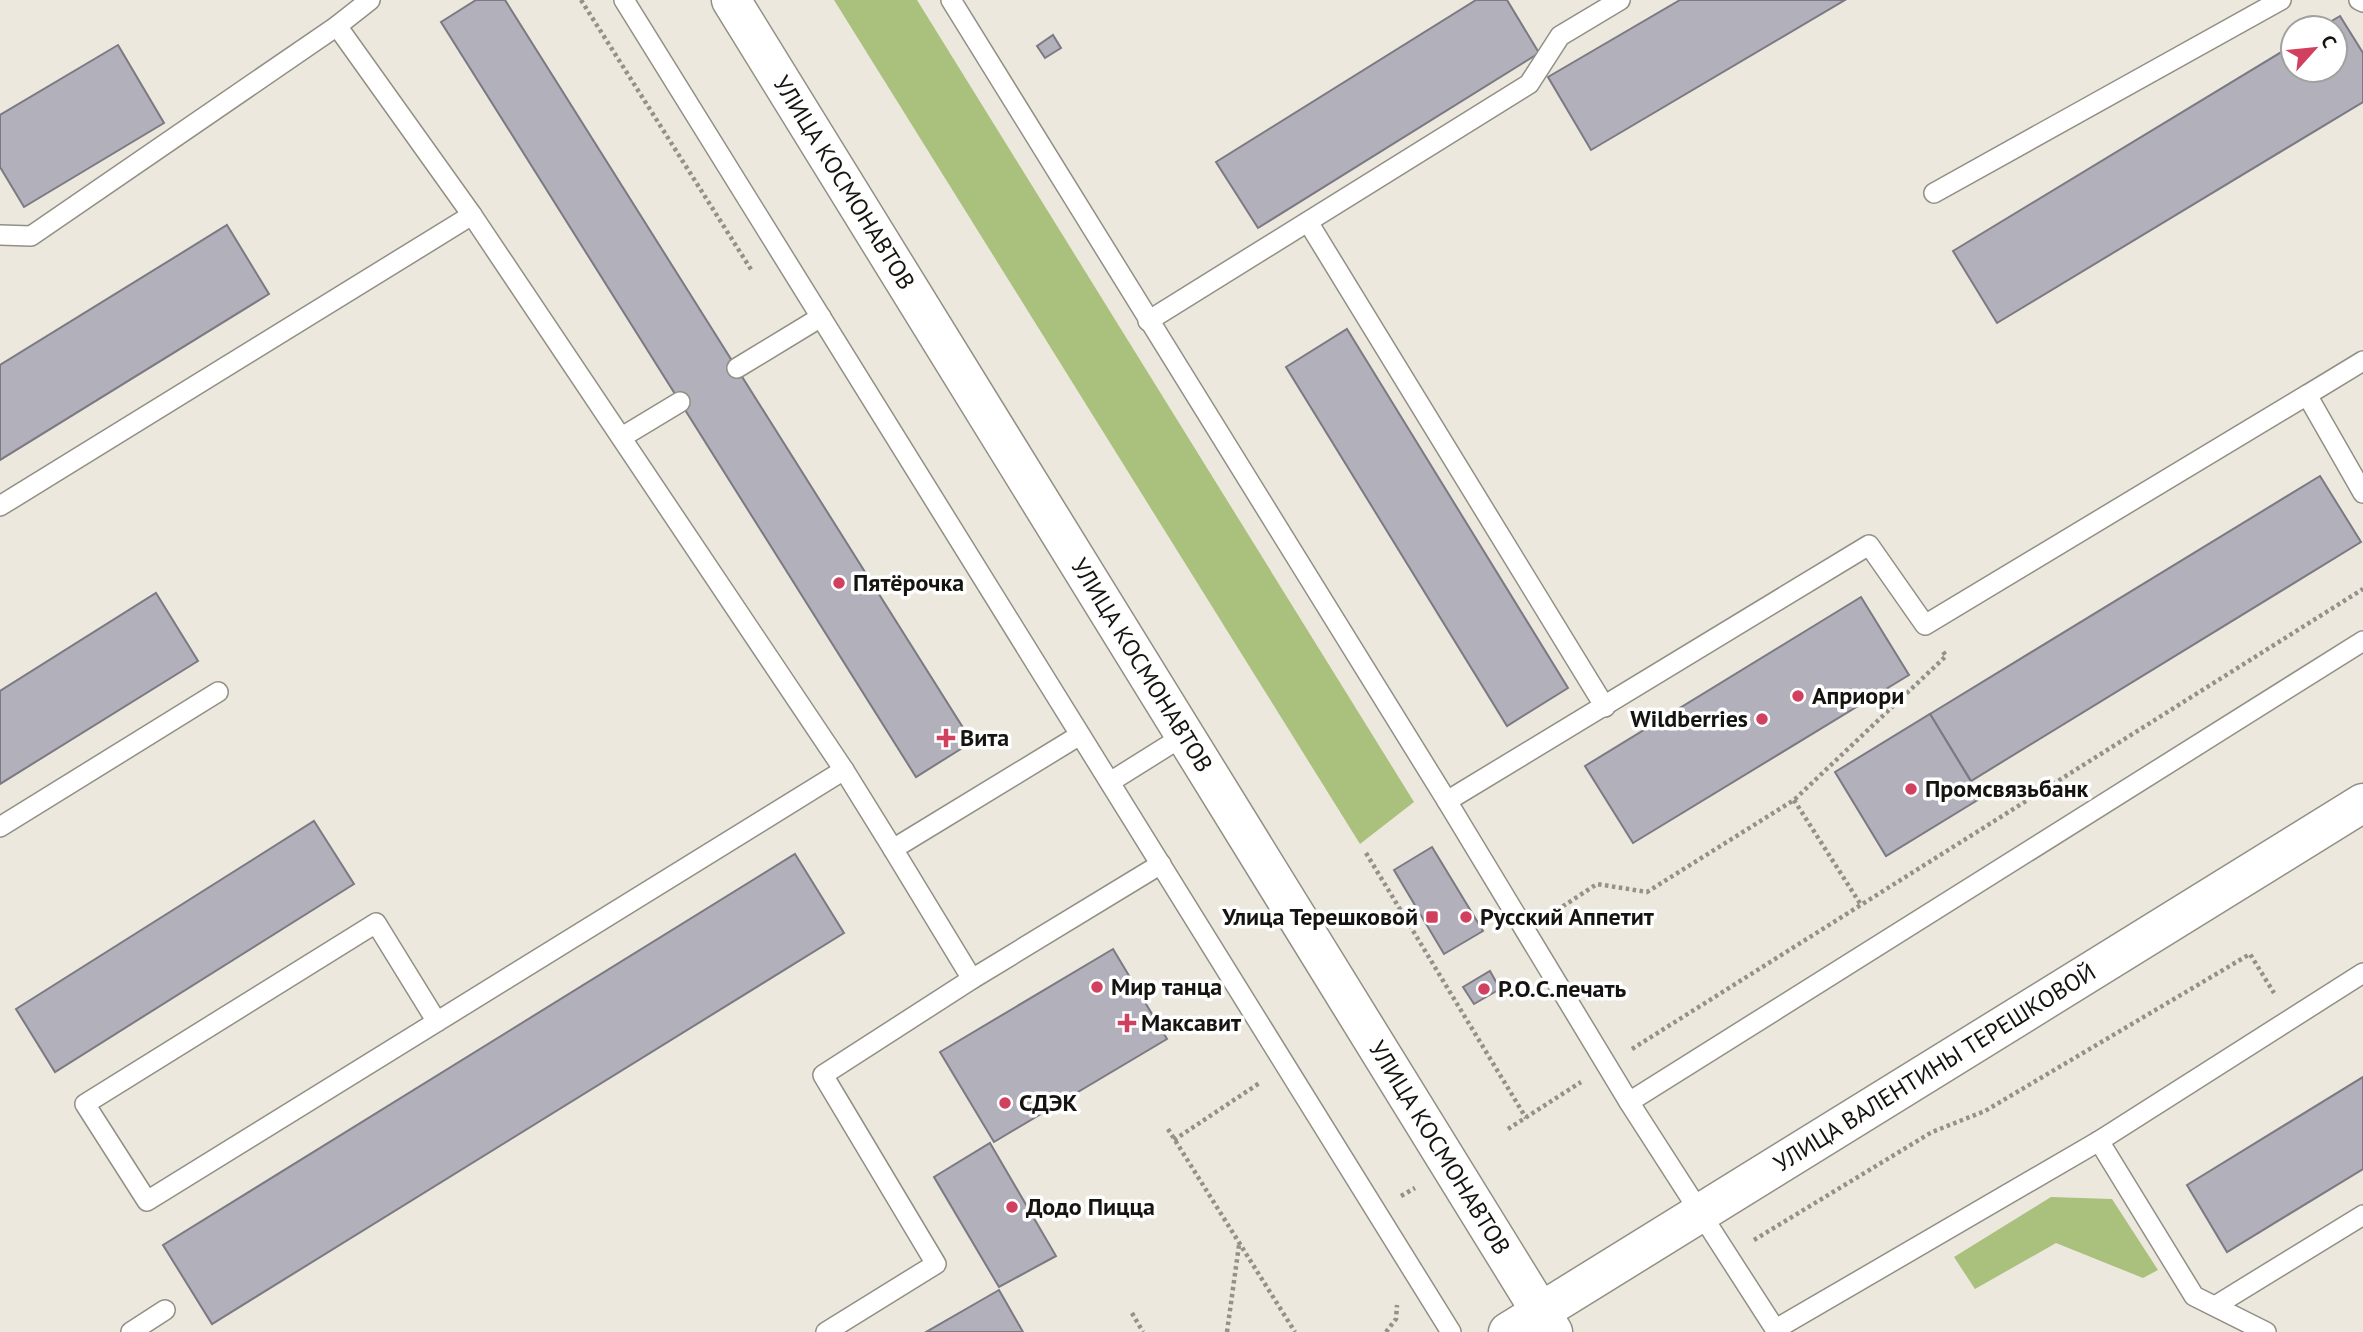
<svg xmlns="http://www.w3.org/2000/svg" width="2363" height="1332" viewBox="0 0 2363 1332" font-family="'PT Sans',sans-serif">
	<style>
		.forest { fill: #a9c17c }
		.building { fill: #b2b0ba; stroke: #7b7982; stroke-width: 2 }
		.lines { fill: none; stroke-linecap: round; stroke-linejoin: round }
		.lane-casing { stroke: #928f85; stroke-width: 22 }
		.secondary-casing { stroke: #928f85; stroke-width: 41 }
		.path { stroke: #949189; stroke-width: 4.5; stroke-dasharray: 3.5 3.5; stroke-linecap: butt }
		.lane { stroke: #fff; stroke-width: 19 }
		.secondary { stroke: #fff; stroke-width: 38 }
		.poi-dot { fill: #d1415f; stroke: #fff; stroke-width: 2.5 }
		.labels { text-anchor: middle; stroke-width: 7; stroke-linejoin: round; paint-order: stroke }
		.street-label { font-size: 24px; fill: #151410; stroke: #fff }
		.poi-label { font-size: 24px; font-weight: bold; fill: #151410; stroke: #fff; text-anchor: start }
	</style>
	<rect width="100%" height="100%" fill="#ece8de"/>
	<g class="forest">
		<path d="M834,0H917L1414,802L1360,844Z"/>
		<path d="M2051,1197L2112,1199L2158,1270L2143,1278L2056,1243L1975,1289L1954,1257Z"/>
	</g>
	<g class="building">
		<path d="M476,0H505L972,742L916,777L441,22Z"/>
		<path d="M1476,0H1507L1539,53L1258,228L1216,162Z"/>
		<path d="M1680,0H1845L1591,150L1548,77Z"/>
		<path d="M2340,16L2363,53V102L1997,323L1953,251L2293,45V70H2335V28H2320Z"/>
		<path d="M1053,35L1061,48L1045,58L1037,46Z"/>
		<path d="M118,45L164,123L24,207L0,167V115Z"/>
		<path d="M227,225L269,294L0,460V365Z"/>
		<path d="M1347,329L1568,688L1507,726L1286,367Z"/>
		<path d="M2320,476L2361,542L1971,781L1930,714Z"/>
		<path d="M156,593L198,661L0,784V691Z"/>
		<path d="M1861,597L1909,675L1633,843L1585,766Z"/>
		<path d="M1930,714L1981,798L1886,856L1835,772Z"/>
		<path d="M314,821L354,884L55,1072L16,1009Z"/>
		<path d="M1432,847L1483,931L1444,954L1394,870Z"/>
		<path d="M795,854L844,933L212,1324L163,1245Z"/>
		<path d="M1113,949L1167,1039L994,1142L940,1052Z"/>
		<path d="M1490,971L1500,989L1474,1004L1463,987Z"/>
		<path d="M2363,1077V1169L2227,1252L2187,1185Z"/>
		<path d="M990,1143L1056,1256L999,1287L934,1177Z"/>
		<path d="M999,1290L1023,1332H926Z"/>
	</g>
	<g class="lines">
		<defs>
			<g id="lane">
				<path d="M624,0L1451,1332"/>
				<path d="M951,0L1447,801L1629,1102L1777,1332"/>
				<path d="M2359,0L2363,2"/>
				<path d="M337,26L472,215L844,770L893,849L1080,735"/>
				<path d="M1934,193L2281,0"/>
				<path d="M1308,222L1605,707"/>
				<path d="M0,235L31,236L337,26L370,0"/>
				<path d="M1148,321L1529,84L1560,36L1620,0"/>
				<path d="M2363,361L2307,395L2363,493"/>
				<path d="M737,368L821,317"/>
				<path d="M622,437L680,402"/>
				<path d="M0,506L472,215"/>
				<path d="M1110,782L1185,735"/>
				<path d="M1447,801L1869,545L1925,625L2307,395"/>
				<path d="M0,827L218,692"/>
				<path d="M972,979L1161,864"/>
				<path d="M437,1022L376,923L85,1104L147,1201L844,770"/>
				<path d="M1629,1102L2363,641"/>
				<path d="M2099,1141L2194,1296L2266,1332"/>
				<path d="M2215,1306L2363,1215"/>
				<path d="M1776,1329L2099,1141L2363,973"/>
				<path d="M131,1332L165,1310"/>
				<path d="M826,1332L936,1264L823,1075L972,979L893,849"/>
			</g>
			<g id="secondary">
				<path id="s1" d="M731,0L1553,1332"/>
				<path id="s2" d="M1508,1332L2363,803"/>
			</g>
		</defs>
		<use href="#lane" class="lane-casing"/>
		<use href="#secondary" class="secondary-casing"/>
		<g class="path">
			<path d="M581,0L752,271"/>
			<path d="M1794,800L1861,905"/>
			<path d="M1366,853L1526,1118"/>
			<path d="M1551,914L1597,884L1647,892L1794,800L1946,656L1942,650"/>
			<path d="M1632,1049L2363,589"/>
			<path d="M1168,1129L1295,1332"/>
			<path d="M1508,1129L1581,1082"/>
			<path d="M1174,1140L1261,1082"/>
			<path d="M1401,1196L1415,1188"/>
			<path d="M1754,1240L1932,1132L1985,1111L2250,954L2274,993"/>
			<path d="M1132,1313L1143,1332"/>
			<path d="M1227,1332L1239,1245"/>
			<path d="M1386,1332L1396,1319L1397,1305"/>
		</g>
		<use href="#lane" class="lane"/>
		<use href="#secondary" class="secondary"/>
	</g>
	<g class="poi-dot">
		<circle cx="839" cy="583" r="7"/>
		<circle cx="1798" cy="696" r="7"/>
		<circle cx="1762" cy="719" r="7"/>
		<path d="M942.5 727.5h7v7h7v7h-7v7h-7v-7h-7v-7h7z"/>
		<circle cx="1911" cy="789" r="7"/>
		<rect x="1425" y="910" width="14" height="14" rx="3.5"/>
		<circle cx="1466" cy="917" r="7"/>
		<circle cx="1097" cy="987" r="7"/>
		<circle cx="1484" cy="989" r="7"/>
		<path d="M1123.5 1012.5h7v7h7v7h-7v7h-7v-7h-7v-7h7z"/>
		<circle cx="1005" cy="1103" r="7"/>
		<circle cx="1012" cy="1207" r="7"/>
	</g>
	<g class="labels">
		<g class="street-label">
			<text dy="8" stroke="none"><textPath href="#s1" startOffset="215">УЛИЦА КОСМОНАВТОВ</textPath></text>
			<text dy="8" stroke="none"><textPath href="#s1" startOffset="782">УЛИЦА КОСМОНАВТОВ</textPath></text>
			<text dy="8" stroke="none"><textPath href="#s2" startOffset="502">УЛИЦА ВАЛЕНТИНЫ ТЕРЕШКОВОЙ</textPath></text>
			<text dy="8" stroke="none"><textPath href="#s1" startOffset="1349">УЛИЦА КОСМОНАВТОВ</textPath></text>
		</g>
		<g class="poi-label">
			<text x="853" y="591">Пятёрочка</text>
			<text x="1812" y="704">Априори</text>
			<text x="1748" y="727" text-anchor="end">Wildberries</text>
			<text x="960" y="746">Вита</text>
			<text x="1925" y="797">Промсвязьбанк</text>
			<text x="1418" y="925" text-anchor="end">Улица Терешковой</text>
			<text x="1480" y="925">Русский Аппетит</text>
			<text x="1111" y="995">Мир танца</text>
			<text x="1498" y="997">Р.О.С.печать</text>
			<text x="1141" y="1031">Максавит</text>
			<text x="1019" y="1111">СДЭК</text>
			<text x="1026" y="1215">Додо Пицца</text>
		</g>
	</g>
	<g transform="translate(2314 49) rotate(63)"><circle r="33" fill="#ffffff" stroke="#a1a19f" stroke-width="2"/>
	<path d="M0-5L12 26L0 18L-12 26Z" fill="#d1415f"/>
	<text y="-10" font-size="19" font-weight="bold" text-anchor="middle" fill="#151410">С</text>
	</g>
</svg>
